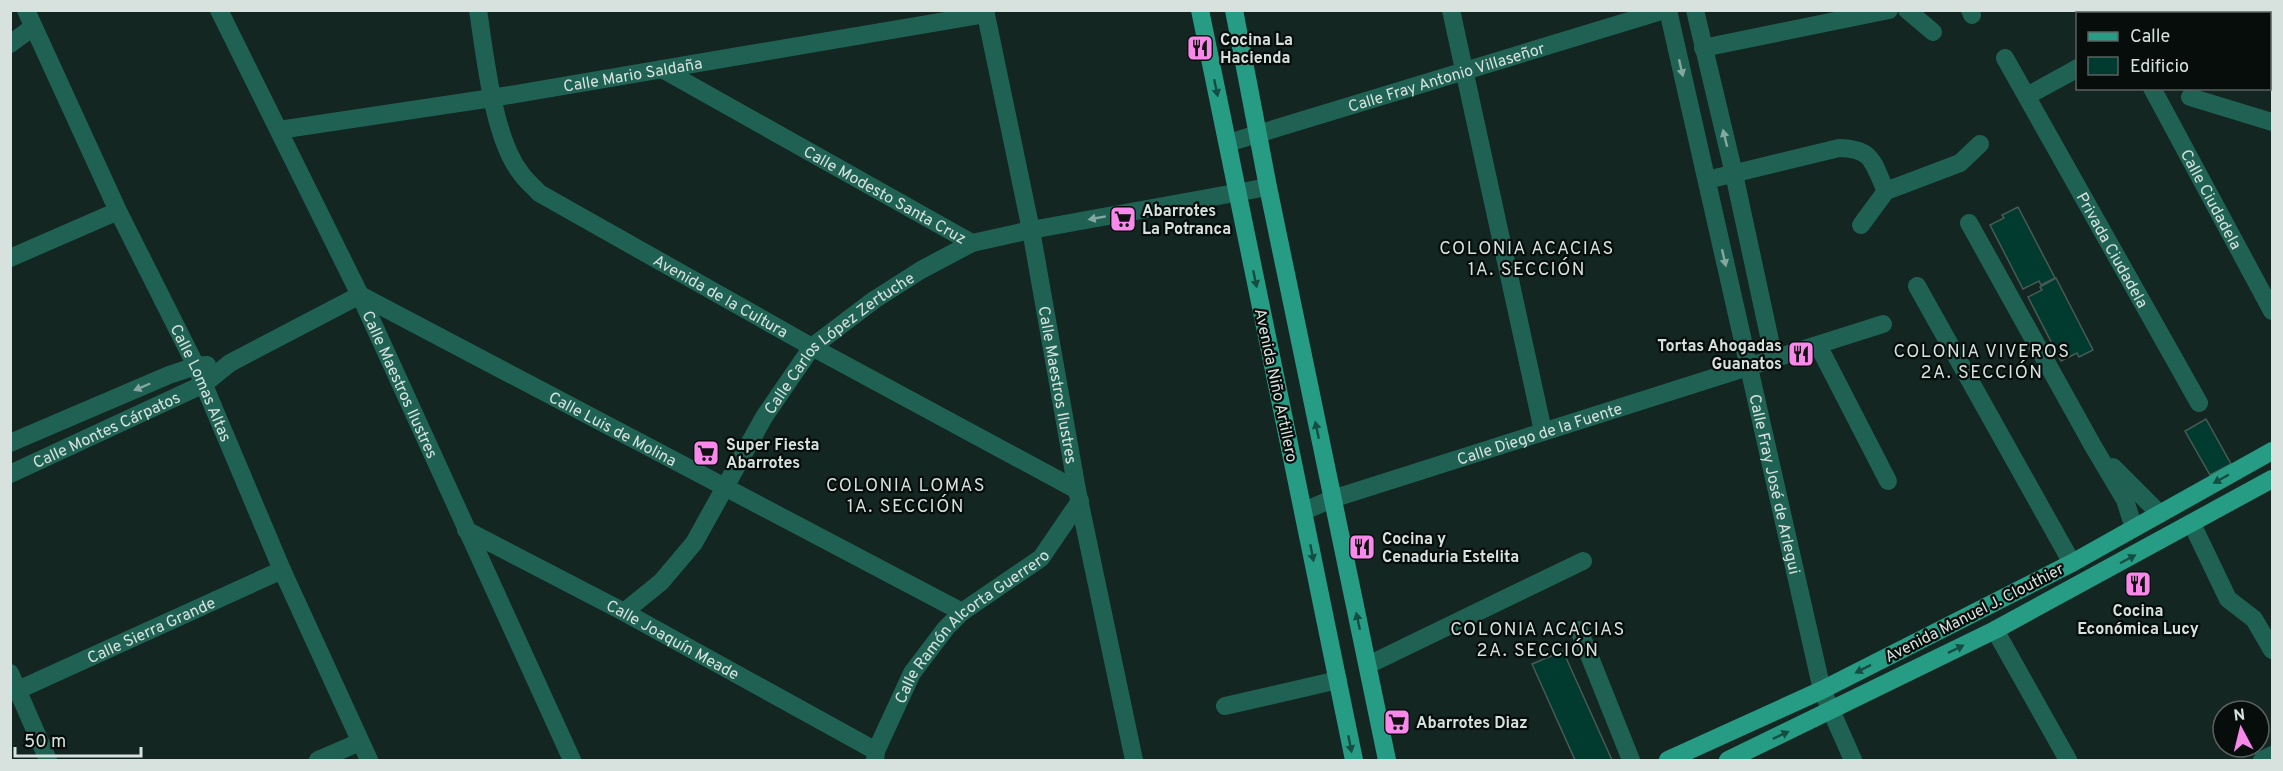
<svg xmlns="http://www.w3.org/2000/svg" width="2283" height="771" viewBox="0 0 2283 771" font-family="Overpass,sans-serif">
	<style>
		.building { fill: #013b30; stroke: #475b55; stroke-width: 1.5 }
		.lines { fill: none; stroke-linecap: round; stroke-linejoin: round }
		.minor { stroke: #1f6253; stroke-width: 18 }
		.major { stroke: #269c84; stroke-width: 18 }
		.oneway { fill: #84a8a0 }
		.oneway2 { fill: #144d41 }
		.labels { text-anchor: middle; stroke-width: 4.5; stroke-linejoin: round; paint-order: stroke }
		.poi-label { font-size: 16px; font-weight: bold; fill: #d7e2df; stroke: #060d0b; text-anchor: start }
		.street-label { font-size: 16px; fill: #d7e2df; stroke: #060d0b }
		.neighbourhood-label { font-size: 18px; letter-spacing: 1.5px; fill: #d7e2df; stroke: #060d0b }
	</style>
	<rect width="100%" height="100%" fill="#132621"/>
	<g class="building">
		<path d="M2018,207L2055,278L2041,285L2039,281L2023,289L1990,225L2004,218L2002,215Z"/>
		<path d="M2056,278L2093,350L2079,357L2077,353L2061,361L2028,297L2042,290L2040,287Z"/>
		<path d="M2206,419L2231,464L2210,475L2185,431Z"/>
		<path d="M1563,651L1612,760H1575L1532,664Z"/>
	</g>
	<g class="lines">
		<g class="minor">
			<path id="s1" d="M26,10L118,211L196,366L282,570L369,760"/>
			<path id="s2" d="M219,10L360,295L572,760"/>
			<path id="s3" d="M478,10C485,55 493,137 520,172C525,180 533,186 539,193L812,347L1077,490"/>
			<path id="s4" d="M985,10L1031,230L1077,490L1134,760"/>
			<path d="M1451,10L1543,431"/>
			<path id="s5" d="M1668,10L1822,690L1853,760"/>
			<path d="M1695,10L1734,174L1774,359"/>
			<path d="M1907,10L1933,32"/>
			<path d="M1970,10L1972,15"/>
			<path d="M2149,10L2151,14"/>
			<path d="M2215,14L2216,10"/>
			<path d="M10,44L33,27"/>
			<path d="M1703,48L1889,10"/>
			<path id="s6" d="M2005,58L2199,403"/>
			<path id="s7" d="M662,69L972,243"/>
			<path id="s8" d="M2152,88L2272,311"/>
			<path d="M2027,96L2078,68"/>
			<path d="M2190,97L2272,122"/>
			<path id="s9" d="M279,130L492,98L986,14"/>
			<path id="s10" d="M1228,143L1665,10"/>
			<path d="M1707,180L1839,148C1874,149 1872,162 1886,191"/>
			<path d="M1969,223L2093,446L2125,500L2134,528"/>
			<path d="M1861,225L1886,191L1960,163L1980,144"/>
			<path d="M10,258L118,211"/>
			<path d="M1917,286L2072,563"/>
			<path d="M1818,345L1888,481"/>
			<path d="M10,443L169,375L196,366L207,365"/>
			<path d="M2113,467L2160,514"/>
			<path id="s11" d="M10,474L204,384L230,363L360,295L962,612"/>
			<path id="s12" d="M1304,511L1332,499L1883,324"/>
			<path d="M2192,524L2228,599L2254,619L2272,650"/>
			<path id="s13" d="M466,530L624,612L876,751"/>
			<path id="s14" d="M624,612L661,582L694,543L764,417L812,347L874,300L921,270L972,243L1031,230L1268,187"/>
			<path d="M1579,630L1631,760"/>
			<path d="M1995,630L2068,760"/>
			<path d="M1368,665L1583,561"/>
			<path d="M10,673L48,760"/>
			<path id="s15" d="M18,690L282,570"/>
			<path d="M1225,706L1338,680"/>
			<path d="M318,760L360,742"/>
			<path id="s16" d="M875,760L876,751L912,673L946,628L962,612L1041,558L1080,501"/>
			<path d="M2262,760L2272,755"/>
		</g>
		<g class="major">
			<path d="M1200,10L1354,760"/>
			<path d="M1234,10L1268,187L1387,760"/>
			<path d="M1668,760L1822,690L2072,563L2272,451"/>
			<path d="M1728,760L1995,630L2272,479"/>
		</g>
	</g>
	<defs><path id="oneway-solid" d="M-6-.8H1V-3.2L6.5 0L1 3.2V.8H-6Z" transform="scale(1.5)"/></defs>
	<g class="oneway">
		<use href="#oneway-solid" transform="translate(1681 68) rotate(77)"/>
		<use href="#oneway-solid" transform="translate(1725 138) rotate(-104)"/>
		<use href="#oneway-solid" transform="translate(1097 218) rotate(170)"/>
		<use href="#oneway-solid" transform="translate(1724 258) rotate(77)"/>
		<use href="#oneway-solid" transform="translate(142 387) rotate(157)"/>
	</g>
	<g class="oneway2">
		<use href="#oneway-solid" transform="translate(1216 88) rotate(78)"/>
		<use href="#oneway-solid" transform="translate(1255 279) rotate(78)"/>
		<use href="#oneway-solid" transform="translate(1317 430) rotate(-102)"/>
		<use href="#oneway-solid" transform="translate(2221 479) rotate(151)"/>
		<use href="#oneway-solid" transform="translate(1312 553) rotate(79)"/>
		<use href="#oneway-solid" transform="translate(2128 559) rotate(-28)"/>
		<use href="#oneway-solid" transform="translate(1358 621) rotate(-102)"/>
		<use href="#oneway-solid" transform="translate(1956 649) rotate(-26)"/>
		<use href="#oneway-solid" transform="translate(1863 669) rotate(153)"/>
		<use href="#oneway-solid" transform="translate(1781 735) rotate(-25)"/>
		<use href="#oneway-solid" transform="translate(1350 744) rotate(79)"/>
	</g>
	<defs>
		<symbol id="restaurant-square" viewBox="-11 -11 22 22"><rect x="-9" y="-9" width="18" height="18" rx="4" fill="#f888ea" stroke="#060d0b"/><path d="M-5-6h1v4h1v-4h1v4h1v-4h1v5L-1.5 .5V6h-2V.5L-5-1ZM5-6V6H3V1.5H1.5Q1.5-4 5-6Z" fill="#111"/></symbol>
		<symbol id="supermarket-square" viewBox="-11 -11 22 22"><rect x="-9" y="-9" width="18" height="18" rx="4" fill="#f888ea" stroke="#060d0b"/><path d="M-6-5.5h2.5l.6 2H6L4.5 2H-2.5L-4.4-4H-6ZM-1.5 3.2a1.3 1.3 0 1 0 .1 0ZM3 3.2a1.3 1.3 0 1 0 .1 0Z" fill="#111"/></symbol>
	</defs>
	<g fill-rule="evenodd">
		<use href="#restaurant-square" x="1185" y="33" width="30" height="30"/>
		<use href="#supermarket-square" x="1108" y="204" width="30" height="30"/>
		<use href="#restaurant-square" x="1786" y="339" width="30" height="30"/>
		<use href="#supermarket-square" x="691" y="438" width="30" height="30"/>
		<use href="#restaurant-square" x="1347" y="532" width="30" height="30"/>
		<use href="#restaurant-square" x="2123" y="569" width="30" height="30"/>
		<use href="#supermarket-square" x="1382" y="707" width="30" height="30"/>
	</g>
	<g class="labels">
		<g class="poi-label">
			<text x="1220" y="45">Cocina La<tspan x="1220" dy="18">Hacienda</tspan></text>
			<text x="1142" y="216">Abarrotes<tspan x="1142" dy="18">La Potranca</tspan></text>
			<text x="1782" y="351" text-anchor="end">Tortas Ahogadas<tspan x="1782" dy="18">Guanatos</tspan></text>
			<text x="726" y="450">Super Fiesta<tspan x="726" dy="18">Abarrotes</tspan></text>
			<text x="1382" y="544">Cocina y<tspan x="1382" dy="18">Cenaduria Estelita</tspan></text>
			<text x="2138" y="616" text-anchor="middle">Cocina<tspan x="2138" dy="18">Económica Lucy</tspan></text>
			<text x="1416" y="728">Abarrotes Diaz</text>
		</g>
		<g class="street-label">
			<text dy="6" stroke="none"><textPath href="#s9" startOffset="358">Calle Mario Saldaña</textPath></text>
			<text dy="6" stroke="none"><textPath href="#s10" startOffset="228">Calle Fray Antonio Villaseñor</textPath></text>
			<text dy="6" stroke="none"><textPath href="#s7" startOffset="256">Calle Modesto Santa Cruz</textPath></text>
			<text dy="6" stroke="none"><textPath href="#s8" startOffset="126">Calle Ciudadela</textPath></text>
			<text dy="6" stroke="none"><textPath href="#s6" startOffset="220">Privada Ciudadela</textPath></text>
			<text dy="6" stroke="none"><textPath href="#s3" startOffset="406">Avenida de la Cultura</textPath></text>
			<text dy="6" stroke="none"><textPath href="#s14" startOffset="350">Calle Carlos López Zertuche</textPath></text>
			<text dy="6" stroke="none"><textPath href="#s2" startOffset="416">Calle Maestros Ilustres</textPath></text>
			<text dy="6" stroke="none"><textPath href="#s1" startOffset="412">Calle Lomas Altas</textPath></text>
			<text transform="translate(1277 385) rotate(78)" y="6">Avenida Niño Artillero</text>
			<text dy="6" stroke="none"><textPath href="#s4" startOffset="382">Calle Maestros Ilustres</textPath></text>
			<text dy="6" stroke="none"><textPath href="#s11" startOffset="680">Calle Luis de Molina</textPath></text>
			<text dy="6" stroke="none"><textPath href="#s11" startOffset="106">Calle Montes Cárpatos</textPath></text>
			<text dy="6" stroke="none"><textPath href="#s12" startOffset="248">Calle Diego de la Fuente</textPath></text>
			<text dy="6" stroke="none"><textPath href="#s5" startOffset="486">Calle Fray José de Arlegui</textPath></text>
			<text transform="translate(1974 612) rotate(-27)" y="6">Avenida Manuel J. Clouthier</text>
			<text dy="6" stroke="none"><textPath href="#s16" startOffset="170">Calle Ramón Alcorta Guerrero</textPath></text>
			<text dy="6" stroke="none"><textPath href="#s15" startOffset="146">Calle Sierra Grande</textPath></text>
			<text dy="6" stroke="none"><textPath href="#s13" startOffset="234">Calle Joaquín Meade</textPath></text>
		</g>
		<g class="neighbourhood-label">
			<text x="1527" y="254">COLONIA ACACIAS<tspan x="1527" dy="21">1A. SECCIÓN</tspan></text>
			<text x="1982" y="357">COLONIA VIVEROS<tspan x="1982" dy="21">2A. SECCIÓN</tspan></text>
			<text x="906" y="491">COLONIA LOMAS<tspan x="906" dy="21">1A. SECCIÓN</tspan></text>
			<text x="1538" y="635">COLONIA ACACIAS<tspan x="1538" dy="21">2A. SECCIÓN</tspan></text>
		</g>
	</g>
	<rect width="2283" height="771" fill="none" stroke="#d7e2df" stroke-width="24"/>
	<rect x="2076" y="12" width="195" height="78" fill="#060d0b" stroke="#5a6260" stroke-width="1.5"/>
	<rect x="2088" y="32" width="30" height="9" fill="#269c84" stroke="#5a6260" stroke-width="1.5"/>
	<text x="2130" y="42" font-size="18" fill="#d7e2df">Calle</text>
	<rect x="2088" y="57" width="30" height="18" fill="#013b30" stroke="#5a6260" stroke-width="1.5"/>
	<text x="2130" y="72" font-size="18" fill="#d7e2df">Edificio</text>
	<g transform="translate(2241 729) rotate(353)"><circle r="28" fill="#060d0b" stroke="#5a6260" stroke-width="1.5"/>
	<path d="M0-4.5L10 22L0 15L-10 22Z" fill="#f888ea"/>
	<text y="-9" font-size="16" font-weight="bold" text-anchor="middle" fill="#d7e2df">N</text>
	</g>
	<path d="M15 747v9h126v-9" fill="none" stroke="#d7e2df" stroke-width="3"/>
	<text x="24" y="747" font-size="18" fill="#d7e2df" stroke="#060d0b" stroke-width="4.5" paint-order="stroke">50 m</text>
</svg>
